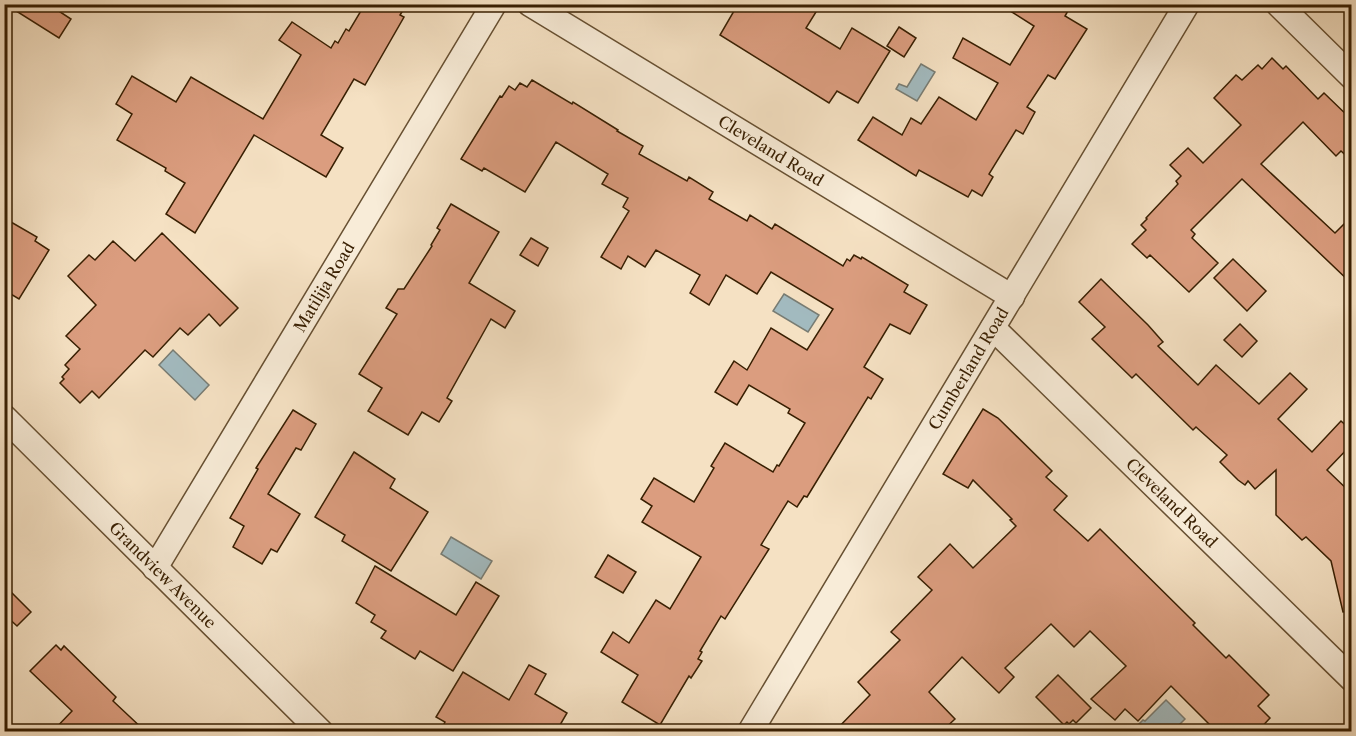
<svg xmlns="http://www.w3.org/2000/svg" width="1356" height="736" viewBox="0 0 1356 736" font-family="'Libre Caslon Text',serif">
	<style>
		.water { fill: #a2babf; stroke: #787c73; stroke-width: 1.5 }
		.building { fill: #db9d7f; stroke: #381f02; stroke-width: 1.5 }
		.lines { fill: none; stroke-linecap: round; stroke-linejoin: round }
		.street-casing { stroke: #675032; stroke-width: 27 }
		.street { stroke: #f8ecd8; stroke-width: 24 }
		.labels { text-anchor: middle; stroke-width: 5; stroke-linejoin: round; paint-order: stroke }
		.street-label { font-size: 16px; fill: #381f02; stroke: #f8ecd8 }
	</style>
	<rect width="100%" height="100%" fill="#f5e1c3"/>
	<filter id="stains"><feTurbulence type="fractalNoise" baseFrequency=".00333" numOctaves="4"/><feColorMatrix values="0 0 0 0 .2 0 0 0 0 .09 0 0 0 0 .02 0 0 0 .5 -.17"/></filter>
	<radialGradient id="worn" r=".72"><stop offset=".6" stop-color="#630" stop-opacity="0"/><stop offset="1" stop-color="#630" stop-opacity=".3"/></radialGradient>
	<g class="water">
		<path d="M921,64L935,72L917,101L896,89L899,84L907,87Z"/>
		<path d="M784,294L819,315L808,332L773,311Z"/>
		<path d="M173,350L209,385L195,400L159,365Z"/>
		<path d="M451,537L492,561L481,579L441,554Z"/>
		<path d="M1166,700L1185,719L1173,731L1170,729L1168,732L1133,730L1143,720L1145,721Z"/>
	</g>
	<g class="building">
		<path d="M5,4H48L71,19L59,38Z"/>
		<path d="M365,4H407L400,15L404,17L365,85L354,79L321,135L343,148L326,177L254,135L195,233L166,214L185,183L165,171L166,168L117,140L132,114L116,104L132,76L176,102L191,77L263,119L301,55L279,40L292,22L331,48L335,41L338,43L346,29L349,31Z"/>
		<path d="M738,4H804L816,12L806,28L840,49L852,28L890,51L858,103L837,91L829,103L720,35Z"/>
		<path d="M999,4H1072L1065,16L1087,29L1055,79L1048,75L1027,107L1035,112L1023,134L1016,130L989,174L993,177L982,196L972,190L968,197L919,170L916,176L858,140L873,117L902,135L911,118L921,124L939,97L976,120L998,83L953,58L963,38L1010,65L1034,26Z"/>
		<path d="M899,27L916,38L904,57L887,46Z"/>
		<path d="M1272,58L1283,69L1286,66L1318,99L1324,93L1352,120V161L1341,151L1336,156L1303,122L1261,164L1335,233L1352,216V284L1242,179L1191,230L1195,234L1192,238L1218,263L1189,292L1150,255L1147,258L1132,244L1146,230L1141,225L1147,219L1146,218L1178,184L1176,181L1181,176L1170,165L1188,148L1203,163L1241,125L1214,98L1236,75L1242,80L1258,65L1262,69Z"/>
		<path d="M532,80L572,104L573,102L618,130L617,131L643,146L639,154L687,181L689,177L713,192L709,199L747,221L750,215L772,229L775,224L843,266L847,259L850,261L854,255L861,259L862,257L908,285L904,292L927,305L910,334L890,324L864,367L883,379L871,399L868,397L807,497L804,496L797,507L788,501L761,545L769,549L725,619L721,616L700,651L702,652L698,659L702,661L691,678L689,676L660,725L622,702L638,675L601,652L613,632L629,643L656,600L670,609L701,557L642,522L652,506L641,499L654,478L694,502L714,468L711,466L725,443L773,472L777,465L779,466L805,423L788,413L790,409L749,385L737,405L715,392L734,361L747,370L771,328L807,350L833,309L771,272L757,294L726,275L709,305L690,293L700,275L656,250L645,267L628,256L621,269L601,257L629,211L623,207L628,198L602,184L608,174L556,142L525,192L484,168L482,171L461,159L500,96L502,97L509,86L515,90L520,83L527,87Z"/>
		<path d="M451,204L499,232L469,283L515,311L505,328L491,319L447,398L452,401L439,422L422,412L408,435L368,411L382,388L359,374L397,314L386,308L398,289H404L432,246L431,245L440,230L437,228Z"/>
		<path d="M4,218L37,237L35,241L49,250L19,299L4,290Z"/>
		<path d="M162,233L238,308L220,326L209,314L188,335L180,328L153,357L145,350L99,398L92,391L80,403L60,383L64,379L62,377L69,369L65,365L80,349L66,336L96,305L68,276L89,255L95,260L113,241L135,261Z"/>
		<path d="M531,238L548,248L538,266L520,255Z"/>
		<path d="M1233,259L1266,291L1247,311L1214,278Z"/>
		<path d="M1101,279L1148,325L1163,342L1158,346L1198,385L1216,365L1259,404L1290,373L1307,389L1278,419L1312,452L1341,421L1352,431V444L1327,470L1352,494V611L1343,612L1331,561L1306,537L1302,540L1276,515V470L1255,489L1248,481L1245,485L1238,480L1220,462L1227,455L1196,427L1193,430L1136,374L1132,378L1092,339L1105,327L1079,302Z"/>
		<path d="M1240,324L1257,341L1242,357L1224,340Z"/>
		<path d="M983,409L998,418L1052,471L1046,477L1067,496L1054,510L1088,541L1100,529L1195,623L1193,625L1226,658L1229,655L1269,695L1258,706L1270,718L1257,732H1217L1171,686L1138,721L1125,709L1115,720L1091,699L1126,666L1090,631L1074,647L1051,624L1005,668L1014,677L999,693L962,657L929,692L955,719L941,732H834L870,695L858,682L900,640L891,632L932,590L918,577L950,544L973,568L1016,526L1010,520L1012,519L973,480L968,488L943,474Z"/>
		<path d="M293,410L316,424L301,450L296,448L268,494L300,514L277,552L271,549L262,564L233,547L244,526L230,518L258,469L256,468Z"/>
		<path d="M354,452L395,479L390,488L428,512L391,571L342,541L345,535L315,517Z"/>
		<path d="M608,555L636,572L623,593L595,577Z"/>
		<path d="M375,566L456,615L476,582L499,596L453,671L420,651L415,659L381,638L386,631L371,622L375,615L356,603Z"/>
		<path d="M4,585L31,612L17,626L4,614Z"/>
		<path d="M56,645L61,650L64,646L116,697L113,701L146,732H52L72,711L30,671Z"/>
		<path d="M529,665L546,674L535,694L567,713L556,732H440L445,722L436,717L463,672L509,700Z"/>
		<path d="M1058,675L1091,708L1076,723L1073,720L1069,724L1067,722L1064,725L1036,697Z"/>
	</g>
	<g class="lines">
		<defs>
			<g id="street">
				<path id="s1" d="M530,4L1012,297"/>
				<path d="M1278,4L1352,77"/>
				<path id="s2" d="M993,328L1352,679"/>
				<path id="s3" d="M4,417L321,732"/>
				<path id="s4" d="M155,568L494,4"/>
				<path id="s5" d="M750,732L1187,4"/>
			</g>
		</defs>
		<use href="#street" class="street-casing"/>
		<use href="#street" class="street"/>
	</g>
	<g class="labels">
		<g class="street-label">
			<text dy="6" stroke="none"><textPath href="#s1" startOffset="282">Cleveland Road</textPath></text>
			<text dy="6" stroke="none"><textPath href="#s4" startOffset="328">Matilija Road</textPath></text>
			<text dy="6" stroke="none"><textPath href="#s5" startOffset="424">Cumberland Road</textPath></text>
			<text dy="6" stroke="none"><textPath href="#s2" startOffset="250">Cleveland Road</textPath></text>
			<text dy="6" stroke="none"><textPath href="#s3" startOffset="224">Grandview Avenue</textPath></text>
		</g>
	</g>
	<rect width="1356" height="736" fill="none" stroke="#f5e1c3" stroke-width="24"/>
	<rect x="6" y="6" width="1344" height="724" fill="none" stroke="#381f02" stroke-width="3"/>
	<rect x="12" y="12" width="1332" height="712" fill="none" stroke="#381f02" stroke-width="1.5"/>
	<rect width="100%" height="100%" filter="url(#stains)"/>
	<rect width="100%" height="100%" fill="url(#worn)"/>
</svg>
